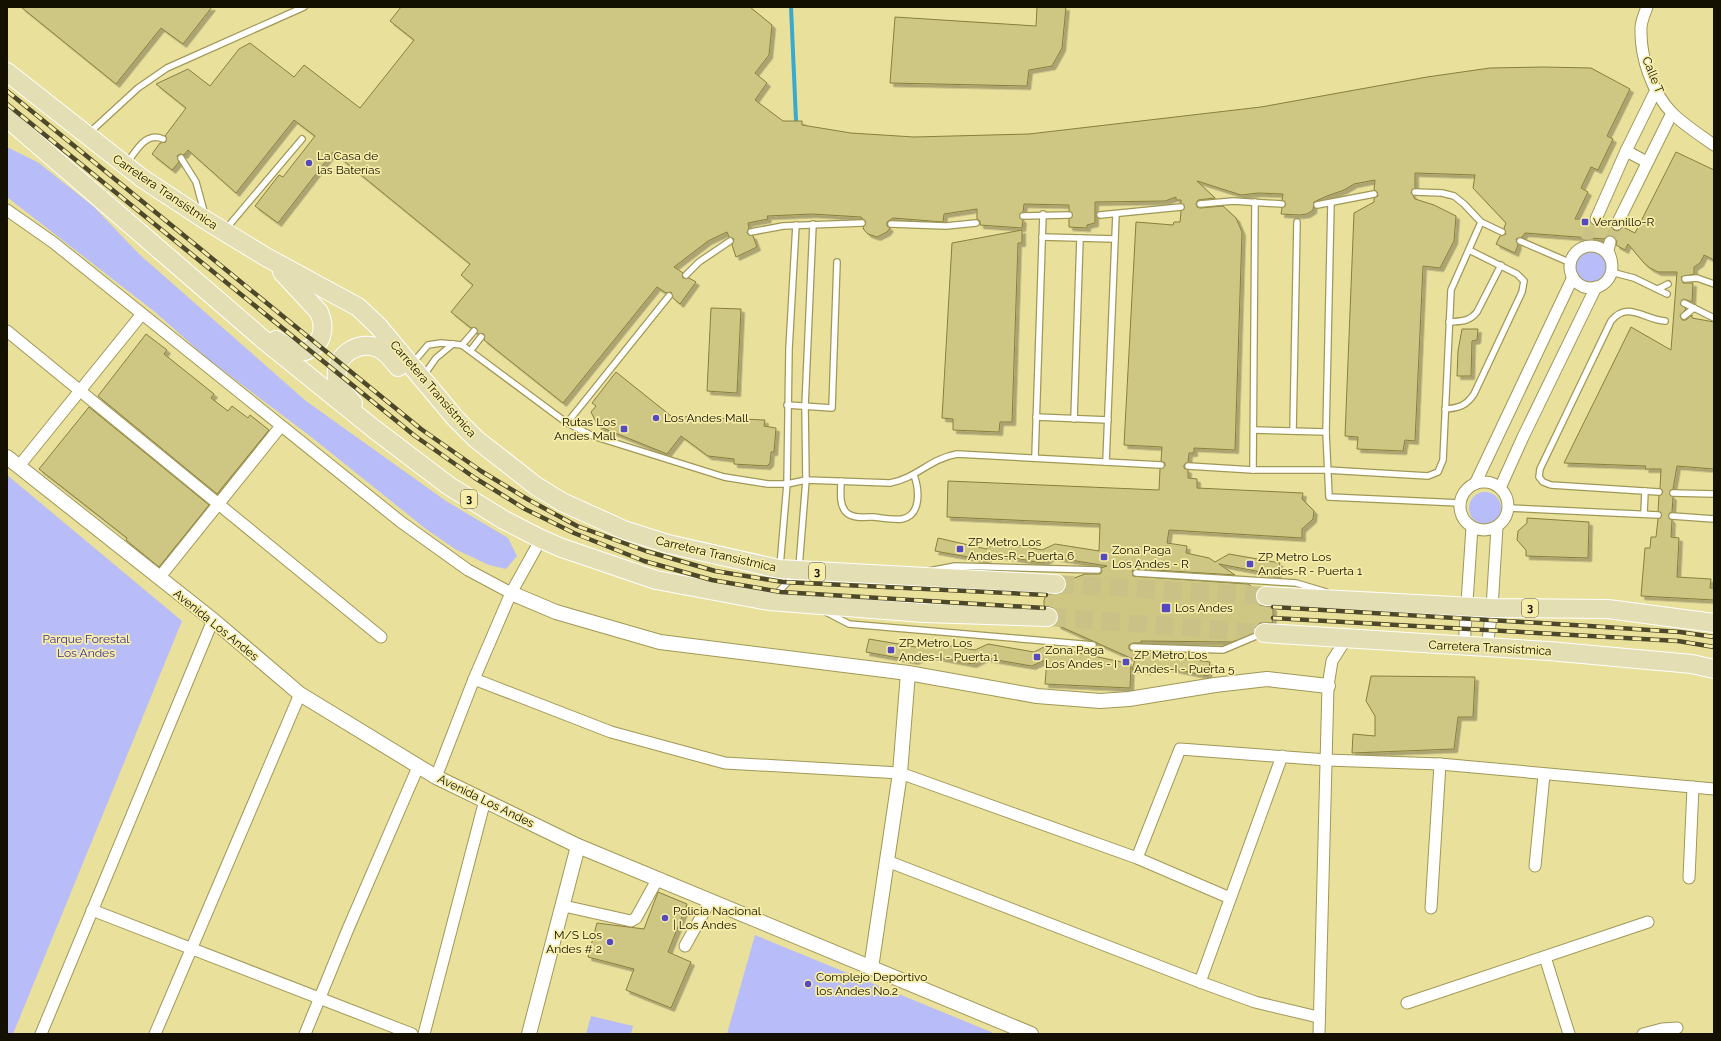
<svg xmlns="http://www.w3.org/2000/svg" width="1721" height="1041" viewBox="0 0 1721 1041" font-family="Raleway,sans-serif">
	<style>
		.green { fill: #b8bcf8 }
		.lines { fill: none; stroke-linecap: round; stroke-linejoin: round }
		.stream { stroke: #3aa9cb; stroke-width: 4 }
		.building { fill: #cec683; stroke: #887f3d; filter: url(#shadow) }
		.minor-tunnel { stroke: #c9c185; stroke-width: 11; stroke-dasharray: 11 5.5; stroke-linecap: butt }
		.primary-tunnel { stroke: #c9c185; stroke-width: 18; stroke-dasharray: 18 9; stroke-linecap: butt }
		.service-casing { stroke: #a19856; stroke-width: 8 }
		.minor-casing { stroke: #a19856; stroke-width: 13 }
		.tertiary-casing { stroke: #a19856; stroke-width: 16 }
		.primary-casing { stroke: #fff; stroke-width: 20 }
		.service { stroke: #fff; stroke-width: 5.5 }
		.minor { stroke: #fff; stroke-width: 11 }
		.tertiary { stroke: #fff; stroke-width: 14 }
		.primary { stroke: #e3deb4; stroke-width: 18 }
		.rail-casing { stroke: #4d482a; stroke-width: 4.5 }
		.rail { stroke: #f6eda9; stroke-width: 3; stroke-dasharray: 9; stroke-linecap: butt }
		.poi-dot { fill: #5549c0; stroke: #f6eda9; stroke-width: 1.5 }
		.labels { text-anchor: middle; stroke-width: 3.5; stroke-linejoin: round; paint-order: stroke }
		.shield { fill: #f6eda9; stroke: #575233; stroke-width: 1 }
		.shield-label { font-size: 11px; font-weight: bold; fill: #131000 }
		.street-label { font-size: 12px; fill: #131000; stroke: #f6eda9 }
		.poi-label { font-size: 12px; fill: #131000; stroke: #f6eda9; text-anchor: start }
		.park-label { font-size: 12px; fill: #3d2d99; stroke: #f6eda9 }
	</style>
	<defs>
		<filter id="shadow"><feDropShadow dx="3.5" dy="3.5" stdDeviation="0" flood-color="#0004"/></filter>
	</defs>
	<rect width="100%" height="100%" fill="#e9e09c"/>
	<g class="green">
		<path d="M7,147L39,163L94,207L139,254L306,401L446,501L508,538L517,556L506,569L489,565L455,549L426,529L310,436L208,359L155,312L7,197Z"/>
		<circle cx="1591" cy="267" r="16"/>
		<path d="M7,475L182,621L13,1034H7Z"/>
		<circle cx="1485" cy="508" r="16"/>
		<path d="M755,935L996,1034H727Z"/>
		<path d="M591,1016L633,1026L631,1034H586Z"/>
	</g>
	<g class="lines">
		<path class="stream" d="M791,7L796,120"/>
	</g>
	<g class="building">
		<path d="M21,7H212L183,44L161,28L116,84Z"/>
		<path d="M401,7H750L772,25L769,55L755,73L767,83L755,100L783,121H802V125L851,133L914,137L1029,134L1261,107L1427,77L1490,68L1543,67L1591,68L1630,89L1607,136L1613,139L1598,170L1591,167L1581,188L1588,192L1575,219H1589L1591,223L1596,226L1600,224L1604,219L1609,220L1611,221L1610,225L1614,230L1618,231L1623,227L1635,233L1676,152L1714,170V260L1704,255L1700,263L1694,267V274L1681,277L1683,283H1693L1692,302L1684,299L1680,303L1686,309L1680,315L1682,320H1686L1692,315V318L1714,322V469L1677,466L1673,489L1669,493L1673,497L1672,512L1668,516L1672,520L1671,537L1679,538L1677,577L1711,579L1710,588H1714V600L1641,596L1645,548H1650L1651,537H1656L1658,519L1662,516L1658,511L1659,496L1663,492L1660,488L1661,469H1645L1646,466L1564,463L1631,327L1671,350L1677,272H1658L1650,268L1644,263L1628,244L1625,250L1616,245L1617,240L1611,235H1608L1604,239L1525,233L1522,237L1516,239L1518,245L1515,253L1496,244L1500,236L1506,234L1504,228L1506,223L1473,188L1475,175L1415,173V188L1411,192L1415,199L1434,205L1456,216L1454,241L1440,268L1423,266L1415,441L1405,440L1403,451L1357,449L1358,437L1345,436L1354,213L1374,202V198L1378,196L1377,192L1374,190L1375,180L1354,184L1344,190L1327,196L1314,202L1313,210L1307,214L1300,215L1281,214L1282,208L1286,205L1282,200L1283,194L1258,193L1241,195L1197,181L1215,198L1198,200L1196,204L1197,207L1200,208L1223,206L1236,218L1242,232L1235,450L1194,448V453H1189L1188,462L1184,465V468L1188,470V478L1197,479V488L1303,493L1302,499L1314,511L1313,519L1302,529V538L1169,530L1167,543L1187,546L1186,553L1209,558L1215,562L1229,554L1280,563L1277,575L1219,564L1235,575L1136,569L1132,571L1133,576L1248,584L1257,590L1256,596L1260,605L1273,607V618L1272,623H1260L1256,627L1254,633L1232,642L1141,641V643H1133L1129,645V649L1132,651L1210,662L1208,676L1159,666L1147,671L1132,669L1135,660L1057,625L1058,617L1057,612L1053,608L1044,606V600L1047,594L1061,593L1065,589L1066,581L1085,574H1100L1102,571L1101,568L1107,566L1052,557L1042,563L993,554L985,560L935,551L938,538L986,549L998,541L1042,550L1055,544L1099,551L1100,524L947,517L948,481L1159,490L1160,469L1165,466V463L1161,461L1162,447L1124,445L1136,222L1173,225L1174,222H1180L1181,211L1185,207L1181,203V200H1176V197L1165,201L1095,202V223L1087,225V228L1069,227V219L1073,215L1069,211V205L1024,204L1023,212L1019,216L1023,220L1022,228L980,225V221L977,219V209L944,214L943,222L893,218L887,222V226L890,228L887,232L877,237L868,234L864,230L863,227L866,222L861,217L812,214L767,216L768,219L748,223L749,228L747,233L753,236L757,247L736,257L732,245L734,239L729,237L727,232L708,241L674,267L683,273V278H689L696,282L680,304L673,298L671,292L666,293L657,287L563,403L484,340V334H477L476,328H471L451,312L473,285L461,275L470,264L333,152L278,223L255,206L279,175L283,177L315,136L294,120L236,193L188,150L184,155L180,154L177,156L179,162L172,170L152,154L160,143L166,142L165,136L186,108L156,84L188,69L210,86L239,49L250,43L294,77L304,65L360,108L414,40L390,21Z"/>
		<path d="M1037,7H1066L1062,48L1052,66L1029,70L1027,86L890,83L895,17L1036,26Z"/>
		<path d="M1022,230V243H1018L1012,422H1000L999,432L953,430V419L942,418L952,243Z"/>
		<path d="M711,308L741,309L737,393L707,391Z"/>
		<path d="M1462,329H1478L1477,340L1472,341L1471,376H1457L1458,351Z"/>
		<path d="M146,334L167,350L164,354L214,394L211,398L228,411L232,406L248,418L250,415L269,430L217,494L98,396Z"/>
		<path d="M616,372L671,416L765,420L764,426L776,428L774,452H771L770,463L767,466L734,464V459L708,456L681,436L667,454L598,426L591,412L596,406L592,403Z"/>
		<path d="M89,407L209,505L159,567L126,540L127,538L39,469Z"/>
		<path d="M1527,518L1589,522L1588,558L1526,556V550L1517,540L1518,531L1527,523Z"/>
		<path d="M869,639L916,647L927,642L975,650L988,644L1034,652L1046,646L1131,664L1130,688L1045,684L1047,659L1032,666L985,658L973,664L926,655L915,661L866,652Z"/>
		<path d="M1371,676L1475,677L1473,717H1458L1454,749L1352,753L1353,734L1375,736V716L1366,701Z"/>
		<path d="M658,892L687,904L668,952L691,962L671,1008L626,990L634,969L588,957L597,923L644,929Z"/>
	</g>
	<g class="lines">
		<g class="minor-tunnel">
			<path d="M1586,240L1596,219"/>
			<path d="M1610,242L1617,224"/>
		</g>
		<g class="primary-tunnel">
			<path d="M1056,584L1266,596"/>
			<path d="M1048,617L1264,633"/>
		</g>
		<defs>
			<g id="service">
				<path d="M88,134L138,88L167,68L304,7"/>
				<path d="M181,158L196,182L205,215"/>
				<path d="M127,163C136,151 146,131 163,139"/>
				<path d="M1415,192L1442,193L1454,196L1464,204L1481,222L1502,232"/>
				<path d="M1331,203L1326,432L1329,497L1460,503"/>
				<path d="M1200,204L1233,201L1282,204"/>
				<path d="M1317,205L1374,194"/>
				<path d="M1100,215L1181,207"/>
				<path d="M1023,216L1069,215"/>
				<path d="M891,224L946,226L976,223"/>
				<path d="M225,230L302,139"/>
				<path d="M751,232L783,226L862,223"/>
				<path d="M1042,237L1115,239"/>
				<path d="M1520,241L1571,263"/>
				<path d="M1611,272L1634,278L1667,294"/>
				<path d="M686,275L699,262L730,241"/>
				<path d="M1685,279L1697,278L1714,284"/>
				<path d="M1658,289L1668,284"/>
				<path d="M1684,303L1714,318"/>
				<path d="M1684,316L1694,308"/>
				<path d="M1449,322C1461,321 1469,322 1477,312L1501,265"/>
				<path d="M462,345L474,331"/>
				<path d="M471,350L481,337"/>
				<path d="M412,364L428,345L441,343L462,345L567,423L593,436L724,477L768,484H787L806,480L890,483C917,478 929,459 957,454L1161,465"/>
				<path d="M424,375L436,358L453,344"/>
				<path d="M787,405L832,408L837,262"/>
				<path d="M1445,409C1459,408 1466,406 1474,394L1522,292L1524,281L1517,274L1469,250"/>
				<path d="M1036,417L1108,420"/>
				<path d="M1074,419L1080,238"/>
				<path d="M567,423L669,296"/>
				<path d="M1254,430L1326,432"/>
				<path d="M1293,431L1297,222"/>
				<path d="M1035,457L1043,214"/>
				<path d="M1106,462L1116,214"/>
				<path d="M1188,466L1253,470H1327L1428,476L1438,472L1443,460L1451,290L1481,222"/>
				<path d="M1253,470L1255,202"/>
				<path d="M841,481C841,491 839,503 845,511C851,519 865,517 874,517C882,518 893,520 902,519C922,515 919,489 914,475"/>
				<path d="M1659,492L1551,485L1543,482L1539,477L1540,469L1611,321C1628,300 1644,320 1665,321"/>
				<path d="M1673,493L1714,494"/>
				<path d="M1508,508L1658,515"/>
				<path d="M1644,513L1645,491"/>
				<path d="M1672,516L1714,519"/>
				<path d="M780,566L787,484L789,349L796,225"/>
				<path d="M799,567L806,480L805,406L813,224"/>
				<path d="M929,571L955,566L1098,570"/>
				<path d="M1136,573L1296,583L1326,592"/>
				<path d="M773,597L795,575"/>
				<path d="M824,611L849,624L1093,645"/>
				<path d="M1133,647L1223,650L1261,634"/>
			</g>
			<g id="minor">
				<path d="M1647,7C1645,13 1641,21 1641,28C1640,57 1652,92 1672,113C1684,125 1700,135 1714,145"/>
				<path d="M1626,151L1647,162"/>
				<path d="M7,210L54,243L401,522L468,570L511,593"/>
				<path d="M1596,219L1626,151L1656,90"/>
				<path d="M1617,224L1672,113"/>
				<path d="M1610,242L1608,250L1611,259"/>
				<circle cx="1591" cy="267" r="21"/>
				<path d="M7,331L381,637"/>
				<path d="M19,466L142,314"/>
				<circle cx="1484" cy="506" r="24"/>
				<path d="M1475,484L1573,277"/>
				<path d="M1500,488L1523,437L1596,287"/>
				<path d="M159,578L281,426"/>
				<path d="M1464,647L1472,527"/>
				<path d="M1487,648L1492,608L1497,527"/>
				<path d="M474,679L611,732L725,763L900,773L1137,858L1230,898"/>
				<path d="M436,777L474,679L511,593L541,539"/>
				<path d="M1137,858L1180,749L1327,760L1440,764L1714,789"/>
				<path d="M887,861L1200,982L1255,1002L1318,1017"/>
				<path d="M1535,866L1544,775"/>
				<path d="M1689,878L1693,787"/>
				<path d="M564,906L631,921L636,918L657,880"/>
				<path d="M1431,908L1440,764"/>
				<path d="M92,910L412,1034"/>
				<path d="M685,946L710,901"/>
				<path d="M1545,957L1569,1034"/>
				<path d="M1200,982L1282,756"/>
				<path d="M1407,1003L1648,922"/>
				<path d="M41,1034L213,620"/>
				<path d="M155,1034L300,694"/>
				<path d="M305,1034L348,929L418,767"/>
				<path d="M424,1034L485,800"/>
				<path d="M1319,1034L1328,686L1332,661L1346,639"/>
				<path d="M1643,1034L1662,1029L1677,1028"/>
			</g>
			<g id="tertiary">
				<path d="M7,457L213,620L300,694L436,777L578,846L1031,1034"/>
				<path d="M511,593L556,612L660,642L908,673L1037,696L1100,701L1129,699L1215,685L1267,679L1328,686"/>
				<path d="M871,968L900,773L908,673"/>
				<path d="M529,1034L578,846"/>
			</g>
			<g id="primary">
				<path d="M7,72L143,179L207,221L266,257L358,307L378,326L456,419L476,439L536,486L562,502L624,530L668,544L779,569L1056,584"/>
				<path d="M7,118L265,341L374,429L449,486L504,520L541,539L562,548L656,580L769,601L924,613L1048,617"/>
				<path d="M276,340L293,350L305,351C323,345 326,328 319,312L282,272"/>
				<path d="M353,403C346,396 339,388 337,378C333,353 364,337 383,351C389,355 393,361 398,367"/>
				<path d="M1266,596L1492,608L1608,609L1714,623"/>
				<path d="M1264,633L1549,651L1692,664L1714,669"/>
			</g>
		</defs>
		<use href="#service" class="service-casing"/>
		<use href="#minor" class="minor-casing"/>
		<use href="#tertiary" class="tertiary-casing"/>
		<use href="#primary" class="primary-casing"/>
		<use href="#service" class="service"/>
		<use href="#minor" class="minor"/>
		<use href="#tertiary" class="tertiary"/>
		<use href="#primary" class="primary"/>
		<defs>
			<g id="rail">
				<path d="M7,91L421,429L481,471L529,500L577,526L646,551L715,571L783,582L1046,595"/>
				<path d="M7,104L415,436L475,478L525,509L574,533L644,561L712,580L781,592L1044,608"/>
				<path d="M1273,607L1589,626L1680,632L1714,637"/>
				<path d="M1273,618L1678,641L1714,647"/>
			</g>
		</defs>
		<use href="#rail" class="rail-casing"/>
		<use href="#rail" class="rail"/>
	</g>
	<g class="poi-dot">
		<circle cx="309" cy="163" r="4"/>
		<rect x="1581" y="218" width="8" height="8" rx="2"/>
		<circle cx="656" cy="418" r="4"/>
		<rect x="620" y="425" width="8" height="8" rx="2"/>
		<rect x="956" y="545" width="8" height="8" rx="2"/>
		<rect x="1100" y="553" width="8" height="8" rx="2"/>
		<rect x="1246" y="560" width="8" height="8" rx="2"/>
		<rect x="1161" y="603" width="10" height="10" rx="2"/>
		<rect x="887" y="646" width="8" height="8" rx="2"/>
		<rect x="1033" y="653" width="8" height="8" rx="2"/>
		<rect x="1122" y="658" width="8" height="8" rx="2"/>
		<circle cx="665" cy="918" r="4"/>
		<circle cx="610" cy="942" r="4"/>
		<circle cx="808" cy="984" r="4"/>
	</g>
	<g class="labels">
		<g class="shield">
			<rect x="461" y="490" width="16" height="18" rx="3"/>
			<rect x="809" y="563" width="16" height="18" rx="3"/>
			<rect x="1522" y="599" width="16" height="18" rx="3"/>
		</g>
		<g class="shield-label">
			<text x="469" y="503">3</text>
			<text x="817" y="576">3</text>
			<text x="1530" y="612">3</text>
		</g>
		<g class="street-label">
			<text transform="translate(1653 75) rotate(68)" y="4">Calle T</text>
			<text transform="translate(165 192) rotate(34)" y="4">Carretera Transístmica</text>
			<text transform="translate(433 389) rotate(49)" y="4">Carretera Transístmica</text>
			<text transform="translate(716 554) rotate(13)" y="4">Carretera Transístmica</text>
			<text transform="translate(216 625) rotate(39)" y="4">Avenida Los Andes</text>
			<text transform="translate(1490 648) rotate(3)" y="4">Carretera Transístmica</text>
			<text transform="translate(486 801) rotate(26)" y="4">Avenida Los Andes</text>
		</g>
		<g class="poi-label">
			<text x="317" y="160">La Casa de<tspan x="317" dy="14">las Baterías</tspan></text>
			<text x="1593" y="226">Veranillo-R</text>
			<text x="664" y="422">Los Andes Mall</text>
			<text x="616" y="426" text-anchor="end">Rutas Los<tspan x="616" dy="14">Andes Mall</tspan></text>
			<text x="968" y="546">ZP Metro Los<tspan x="968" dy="14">Andes-R - Puerta 6</tspan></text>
			<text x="1112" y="554">Zona Paga<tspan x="1112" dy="14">Los Andes - R</tspan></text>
			<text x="1258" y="561">ZP Metro Los<tspan x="1258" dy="14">Andes-R - Puerta 1</tspan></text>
			<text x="1175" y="612">Los Andes</text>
			<text x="899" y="647">ZP Metro Los<tspan x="899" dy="14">Andes-I - Puerta 1</tspan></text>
			<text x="1045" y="654">Zona Paga<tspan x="1045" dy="14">Los Andes - I</tspan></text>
			<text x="1134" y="659">ZP Metro Los<tspan x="1134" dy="14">Andes-I - Puerta 5</tspan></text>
			<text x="673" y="915">Policia Nacional<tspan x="673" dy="14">| Los Andes</tspan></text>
			<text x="602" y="939" text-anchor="end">M/S Los<tspan x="602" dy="14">Andes # 2</tspan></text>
			<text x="816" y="981">Complejo Deportivo<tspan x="816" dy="14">los Andes No.2</tspan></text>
		</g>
		<g class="park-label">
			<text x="86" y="643">Parque Forestal<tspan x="86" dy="14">Los Andes</tspan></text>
		</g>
	</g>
	<rect width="1721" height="1041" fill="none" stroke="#131000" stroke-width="16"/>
</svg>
